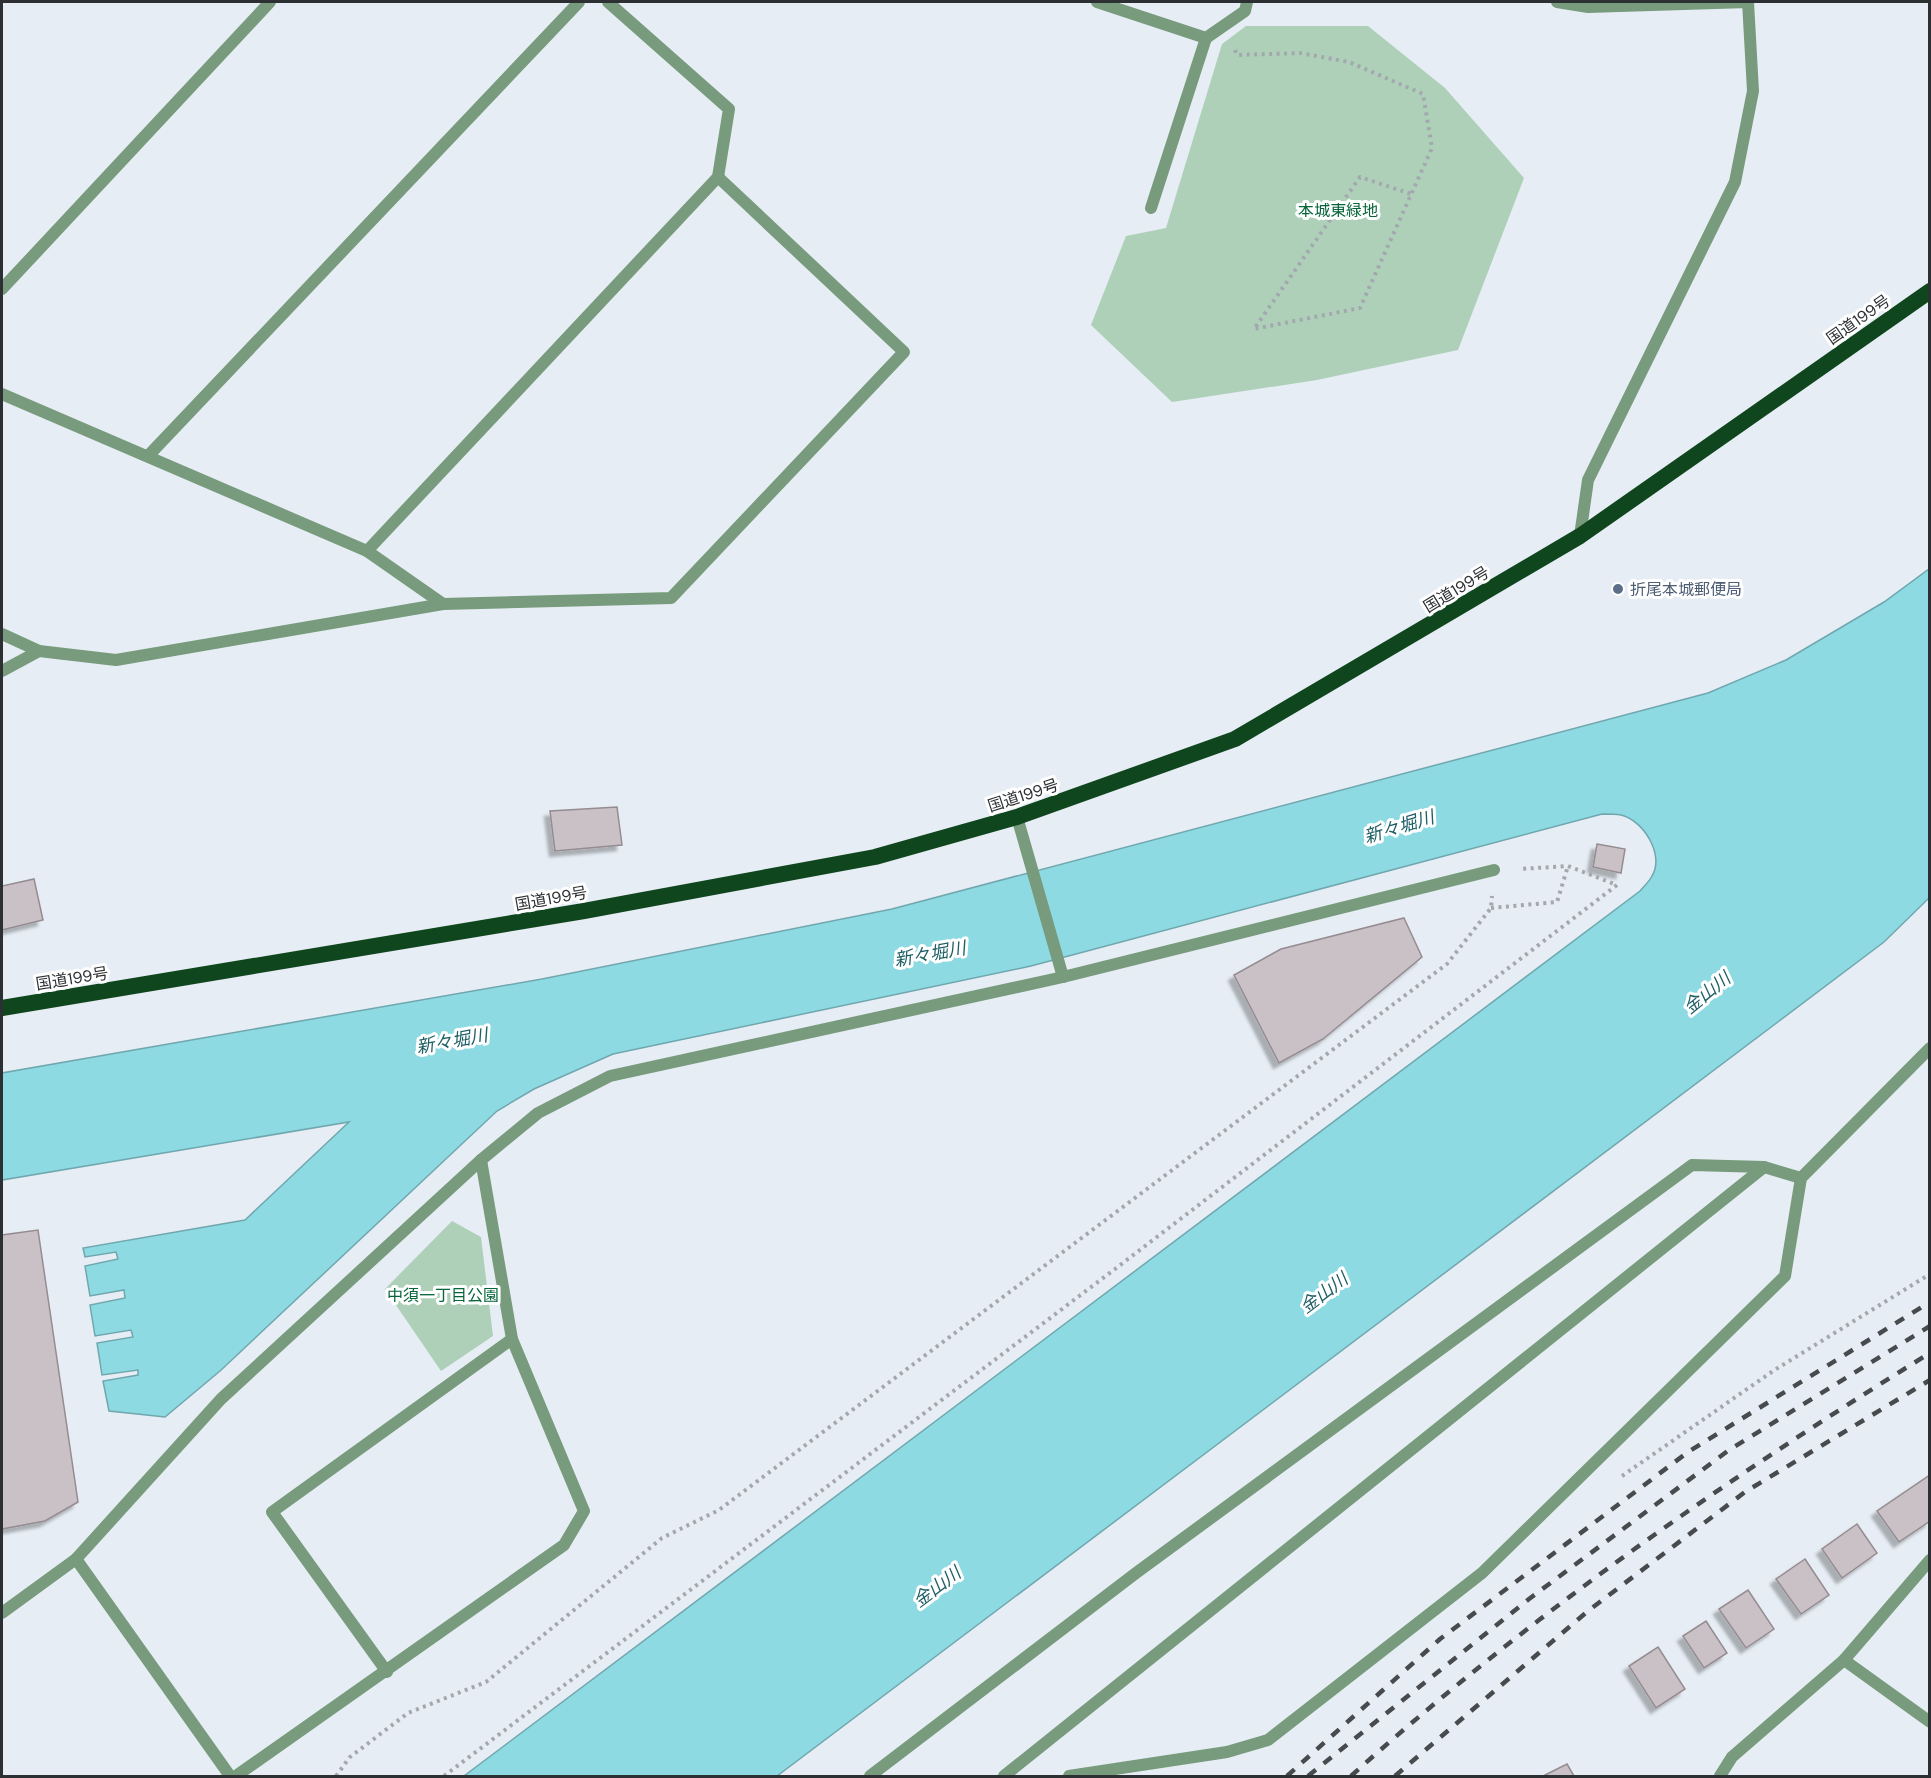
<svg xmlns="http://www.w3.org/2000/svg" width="1931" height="1778" viewBox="0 0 1931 1778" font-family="'DM Sans','Noto Sans JP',sans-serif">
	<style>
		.green { fill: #aed0b9 }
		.water { fill: #8ddae3; stroke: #70a7ae; stroke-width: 1.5 }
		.building { fill: #cac1c6; stroke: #958c91; stroke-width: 1.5; filter: url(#shadow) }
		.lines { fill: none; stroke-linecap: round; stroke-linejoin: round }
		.path { stroke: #a3a8ae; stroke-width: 4; stroke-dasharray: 3 4.5; stroke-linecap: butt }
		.service { stroke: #779b7c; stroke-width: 12 }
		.minor { stroke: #779b7c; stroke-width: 12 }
		.trunk { stroke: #0f461e; stroke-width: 16 }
		.rail { stroke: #474b4e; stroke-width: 4.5; stroke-dasharray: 10 10; stroke-linecap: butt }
		.service-dot { fill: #5c6f8a; stroke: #fff; stroke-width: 2 }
		.labels { text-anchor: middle; stroke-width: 6; stroke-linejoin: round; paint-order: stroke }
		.park-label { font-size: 16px; fill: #07653a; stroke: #fff }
		.street-label { font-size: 16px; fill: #2d3032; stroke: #fff }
		.service-label { font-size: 16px; fill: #4e5e75; stroke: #fff; text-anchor: start }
		.water-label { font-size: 18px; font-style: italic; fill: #1e5e65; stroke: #fff }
	</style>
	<defs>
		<filter id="shadow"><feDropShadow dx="-5.5" dy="5.5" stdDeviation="1.5" flood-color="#0004"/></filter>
	</defs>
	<rect width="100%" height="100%" fill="#e6edf4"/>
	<g class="green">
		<path d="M1246,26H1368L1445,88L1524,178L1458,350L1317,380L1172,402L1091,325L1126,236L1166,228L1222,44Z"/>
		<path d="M452,1221L481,1237L493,1336L441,1371L385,1289Z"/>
	</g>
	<path class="water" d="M1929,569V898L1884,942L777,1776H464L1640,891C1644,886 1649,882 1652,876C1665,855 1643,820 1621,815C1615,814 1608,814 1602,814L1031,966L613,1054L534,1089L497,1111L220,1371L165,1417L109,1411L103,1381L138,1375V1370L102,1375L97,1343L133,1337L131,1330L95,1336L90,1305L125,1298L124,1290L90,1296L85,1266L118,1259L116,1252L85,1257L83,1248L245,1220L349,1122L2,1180V1073L542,979L892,909L1708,693L1786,660L1884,602Z"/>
	<g class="building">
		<path d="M617,807L622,845L555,851L550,811Z"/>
		<path d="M1597,844L1625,849L1621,873L1593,867Z"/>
		<path d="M34,879L43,920L2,930V886Z"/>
		<path d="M1404,918L1422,957L1323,1039L1279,1063L1234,975L1281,949Z"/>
		<path d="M38,1230L78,1502L45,1521L2,1529V1235Z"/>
		<path d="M1930,1475V1521L1899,1542L1877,1511Z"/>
		<path d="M1857,1524L1877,1553L1842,1578L1822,1549Z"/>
		<path d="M1805,1559L1829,1595L1801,1614L1776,1579Z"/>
		<path d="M1748,1590L1774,1629L1746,1648L1719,1609Z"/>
		<path d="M1706,1621L1727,1653L1704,1668L1683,1636Z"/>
		<path d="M1658,1647L1685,1689L1656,1708L1629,1666Z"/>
		<path d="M1567,1764L1574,1776H1546L1545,1775Z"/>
	</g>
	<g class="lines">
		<g class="path">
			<path d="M1235,50L1237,55L1300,53L1349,62L1423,94L1432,148L1360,308L1254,329L1360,177L1411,194"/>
			<path d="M1491,908L1557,902L1568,866"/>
			<path d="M1622,1476L1773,1371L1930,1274"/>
			<path d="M336,1776L350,1757L408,1713L486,1682L662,1538L719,1510L1447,964L1491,908L1492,896"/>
			<path d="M444,1776L1115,1269L1617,885L1568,866L1520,869"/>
		</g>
		<path class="service" d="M1004,1776L1764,1167"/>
		<g class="minor">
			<path d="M608,2L729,109L718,177"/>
			<path d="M1097,2L1206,38L1245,11L1247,2"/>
			<path d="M1557,2L1588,7L1748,2"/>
			<path d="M1151,208L1206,38"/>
			<path d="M2,289L270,2"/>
			<path d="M2,394L367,551L443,604"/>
			<path d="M148,456L579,2"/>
			<path d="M1580,536L1588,480L1735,182L1753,91L1748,2"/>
			<path d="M2,634L39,651"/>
			<path d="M2,671L39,651L116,660L443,604L671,598L904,352L718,177L367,551"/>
			<path d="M1017,817L1063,977"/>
			<path d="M76,1559L230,1776"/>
			<path d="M2,1613L76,1559L221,1399L481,1160L538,1113L610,1076L1063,977L1494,870"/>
			<path d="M1844,1660L1930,1722"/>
			<path d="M387,1672L272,1512L512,1339"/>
			<path d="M236,1776L564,1545L584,1511L512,1339L481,1160"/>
			<path d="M870,1776L1136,1573L1692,1165L1764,1167L1801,1178"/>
			<path d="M1069,1776L1227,1752L1268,1740L1482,1573L1785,1276L1801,1178L1930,1048"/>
			<path d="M1720,1776L1732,1757L1844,1660L1930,1560"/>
		</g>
		<path class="trunk" d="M2,1008L584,911L875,857L1017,817L1235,739L1580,536L1930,291"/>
		<g class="rail">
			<path d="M1287,1776L1440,1639L1688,1452L1930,1302"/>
			<path d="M1308,1776L1529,1599L1729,1450L1930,1326"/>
			<path d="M1351,1776C1529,1616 1726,1479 1930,1353"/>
			<path d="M1395,1776L1588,1611L1745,1492L1930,1380"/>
		</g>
	</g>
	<circle class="service-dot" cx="1618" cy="589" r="6"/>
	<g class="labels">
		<g class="park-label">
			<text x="1338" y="216">本城東緑地</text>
			<text x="443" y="1301">中須一丁目公園</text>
		</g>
		<g class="street-label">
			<text transform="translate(1858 319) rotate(-35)" y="6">国道199号</text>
			<text transform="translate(1456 589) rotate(-31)" y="6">国道199号</text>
			<text transform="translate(1023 795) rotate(-18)" y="6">国道199号</text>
			<text transform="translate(551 898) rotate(-10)" y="6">国道199号</text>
			<text transform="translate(72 978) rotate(-9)" y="6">国道199号</text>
		</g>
		<g class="service-label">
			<text x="1630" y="595">折尾本城郵便局</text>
		</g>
		<g class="water-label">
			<text transform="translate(1399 827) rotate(-17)" y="6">新々堀川</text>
			<text transform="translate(930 954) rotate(-10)" y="6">新々堀川</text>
			<text transform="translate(1707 993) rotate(-39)" y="6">金山川</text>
			<text transform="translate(452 1041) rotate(-10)" y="6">新々堀川</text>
			<text transform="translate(1324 1293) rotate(-37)" y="6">金山川</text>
			<text transform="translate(937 1587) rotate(-37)" y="6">金山川</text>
		</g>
	</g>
	<rect width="1931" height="1778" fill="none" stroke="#2d3032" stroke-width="6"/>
</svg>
